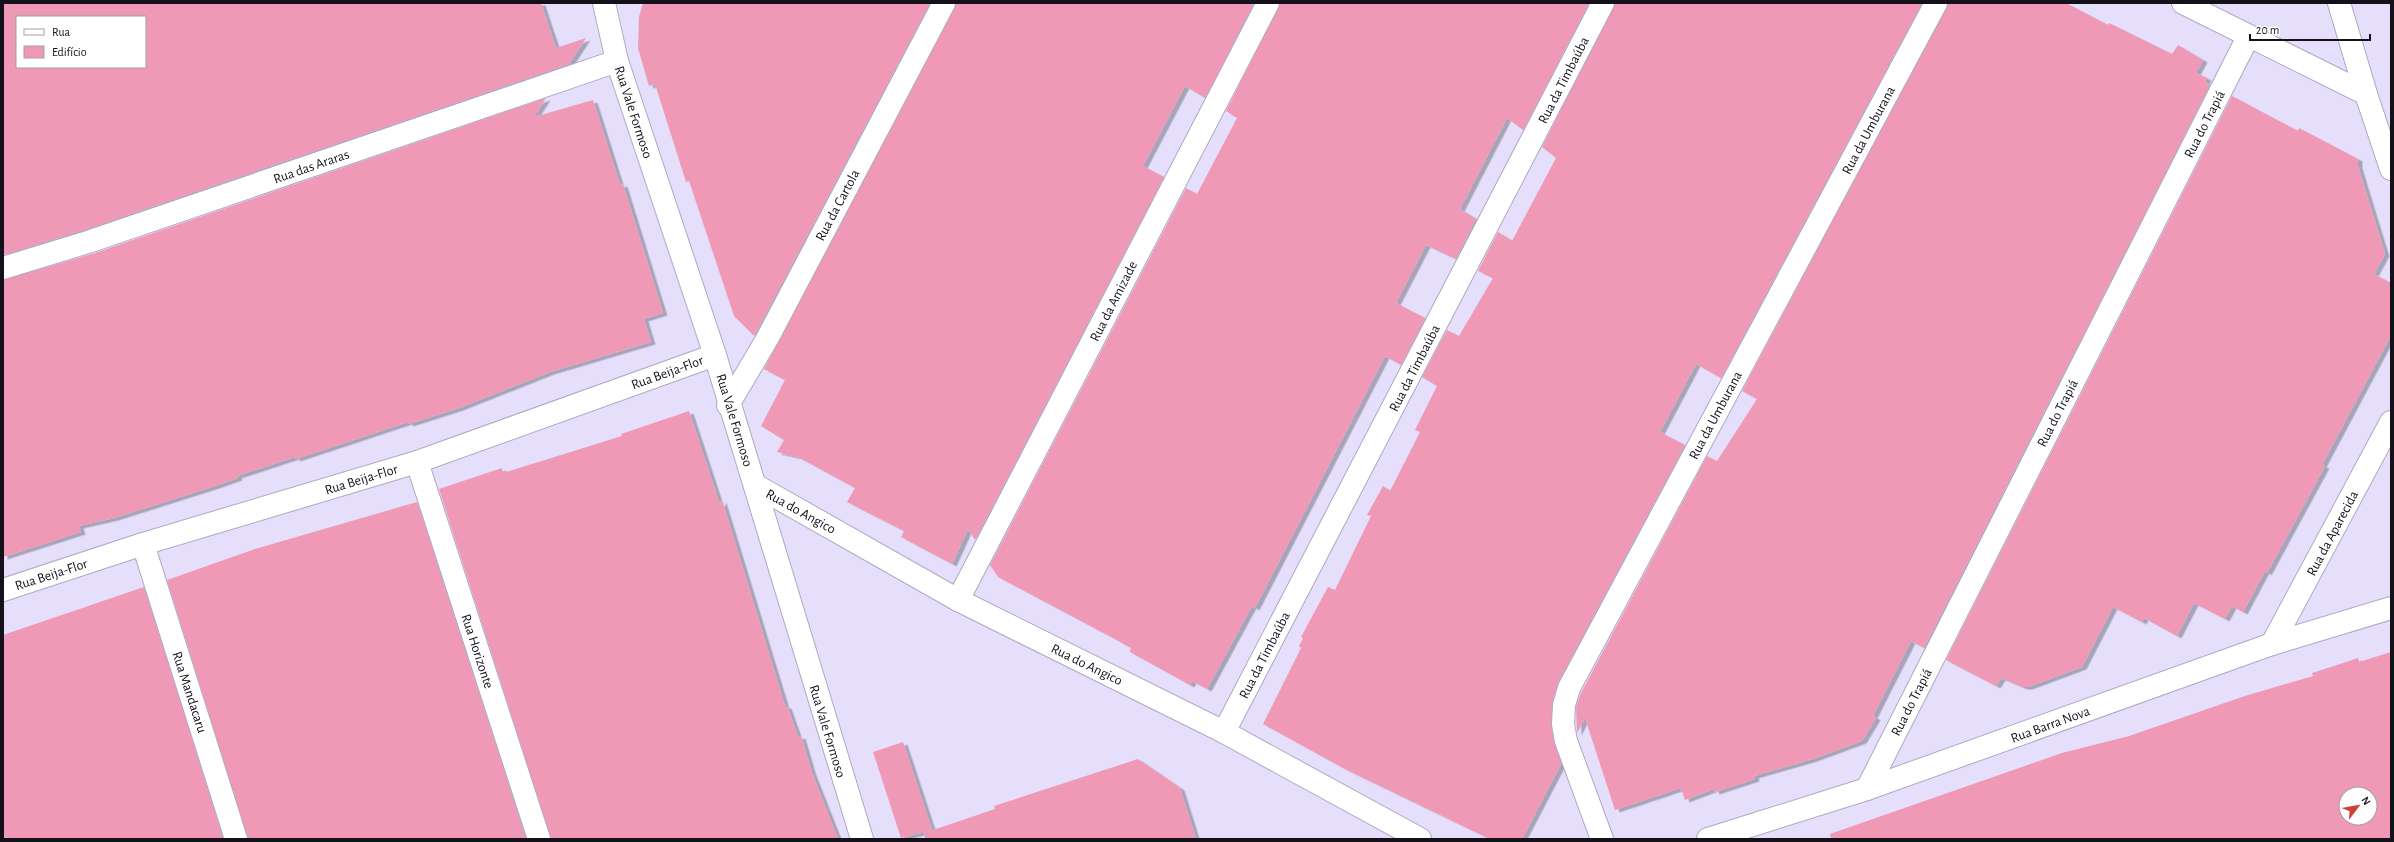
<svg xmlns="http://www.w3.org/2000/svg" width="2394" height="842" viewBox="0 0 2394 842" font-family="'Alegreya Sans',sans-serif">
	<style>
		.building { fill: #ef99b6; fill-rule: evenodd; filter: url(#shadow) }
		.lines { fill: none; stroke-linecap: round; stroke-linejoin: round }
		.minor-casing { stroke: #aea8c3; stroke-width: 24 }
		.tertiary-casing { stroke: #aea8c3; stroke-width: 24 }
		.minor { stroke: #fff; stroke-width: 22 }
		.tertiary { stroke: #fff; stroke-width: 22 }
		.labels { text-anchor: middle; stroke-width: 4; stroke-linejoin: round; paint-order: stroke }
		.street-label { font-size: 14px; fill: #14111b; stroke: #fff }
	</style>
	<defs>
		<filter id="shadow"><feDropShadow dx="4.5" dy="2.5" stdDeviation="0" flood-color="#0004"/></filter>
	</defs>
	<rect width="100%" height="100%" fill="#e5dffb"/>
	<g class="building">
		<path d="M3,3H541L556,48L586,38L569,64L84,230L3,255ZM17,17H145V67H17Z"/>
		<path d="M643,3H930L754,336L734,316L689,181L686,182L655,84L649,86L638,48L639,17Z"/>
		<path d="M956,3H1254L1205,98L1185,86L1143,166L1164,177L975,540L968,529L952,564L901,537L904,531L847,502L855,488L798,457L777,452L784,440L761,426L785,380L764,369Z"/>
		<path d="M1280,3H1589L1523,130L1507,118L1460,209L1476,219L1456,259L1426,245L1396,303L1425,318L1401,365L1385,356L1255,608L1252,606L1207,689L1192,681L1190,685L1130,652L1131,648L1115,639L998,577L990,565L1186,188L1197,194L1237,118L1226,111Z"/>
		<path d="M1615,3H1922L1721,378L1696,364L1660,432L1685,445L1557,684L1552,704L1551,724L1554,743L1561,764L1522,839H1490L1345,769L1263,724L1301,648L1299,646L1303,638L1301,637L1328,587L1335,590L1371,516L1367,515L1383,486L1390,491L1420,432L1415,430L1437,386L1422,377L1447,330L1459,336L1493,278L1478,271L1498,232L1512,241L1556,158L1542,147Z"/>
		<path d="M1948,3H2066L2108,25L2109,23L2172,54L2178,45L2203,60L2196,73L2207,78L2205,82L2210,85L1924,648L1911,641L1873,716L1876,718L1862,741L1813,759L1754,776L1755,779L1715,792L1714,789L1685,800L1681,788L1615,810L1585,718L1577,733L1576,707L1581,693L1707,456L1717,461L1757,399L1742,391Z"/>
		<path d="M2232,96L2298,131L2299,128L2358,159V166L2385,254L2374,274L2391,283V335L2322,465L2325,466L2267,573L2265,571L2243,612L2232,606L2225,619L2194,603L2177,636L2144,618L2142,622L2113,607L2082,667L2028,687H2023L2001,678L1996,686L1946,660Z"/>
		<path d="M546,98L534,117L593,100L620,185L623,184L663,313L644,319L651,342L550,372L459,408L409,424L408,422L296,459L295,457L237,476L238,478L215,486L114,518L79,526L81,532L3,557V280L92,254Z"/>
		<path d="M689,411L720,505L722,500L785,706H787L798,737L801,736L812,773L838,839H551L439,489L502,468L503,473L622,436L621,434Z"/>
		<path d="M417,502L526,839H248L167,580L255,549Z"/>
		<path d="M144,587L223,839H3V635Z"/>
		<path d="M2391,652V839H1831L1830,834L2062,753L2129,736L2245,696L2313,676L2312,673L2334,666L2358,658L2359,662ZM2346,794H2370V818H2346Z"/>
		<path d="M903,742L932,830L901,838L873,752Z"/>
		<path d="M1138,759L1180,788L1196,839H925L924,833L995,809L994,806Z"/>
	</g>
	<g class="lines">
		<defs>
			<g id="minor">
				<path d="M604,3L617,61L715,355L862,839"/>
				<path d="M3,268L88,242L617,61"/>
				<path d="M728,405L767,339L944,3"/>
				<path d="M417,462L539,839"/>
				<path d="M755,485L958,600L1224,732L1420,839"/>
				<path d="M143,544L236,839"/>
				<path d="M3,590L143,544L417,462L715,355"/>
				<path d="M958,600L1268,3"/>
				<path d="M2272,644L2391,422"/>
				<path d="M1224,732L1603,3"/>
				<path d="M1867,789L2248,37"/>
				<path d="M1602,839L1566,741L1563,724L1564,705L1569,688L1936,3"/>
				<path d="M1708,839L1867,789L2272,644L2391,608"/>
			</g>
			<g id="tertiary">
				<path d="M2183,3L2366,94"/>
				<path d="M2339,3L2366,94L2391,169"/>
			</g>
		</defs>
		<use href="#minor" class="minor-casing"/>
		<use href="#tertiary" class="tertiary-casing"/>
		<use href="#minor" class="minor"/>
		<use href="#tertiary" class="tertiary"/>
	</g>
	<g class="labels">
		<g class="street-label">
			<text transform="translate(1563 80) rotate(-63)" y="5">Rua da Timbaúba</text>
			<text transform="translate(634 112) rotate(72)" y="5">Rua Vale Formoso</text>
			<text transform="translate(2204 124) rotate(-63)" y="5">Rua do Trapiá</text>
			<text transform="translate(1868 130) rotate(-62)" y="5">Rua da Umburana</text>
			<text transform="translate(311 166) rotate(-19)" y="5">Rua das Araras</text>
			<text transform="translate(837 205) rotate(-62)" y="5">Rua da Cartola</text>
			<text transform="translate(1113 301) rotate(-63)" y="5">Rua da Amizade</text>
			<text transform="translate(1414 368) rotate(-63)" y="5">Rua da Timbaúba</text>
			<text transform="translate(667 372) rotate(-20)" y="5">Rua Beija-Flor</text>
			<text transform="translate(2057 413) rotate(-63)" y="5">Rua do Trapiá</text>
			<text transform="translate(1715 415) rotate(-62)" y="5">Rua da Umburana</text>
			<text transform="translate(735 420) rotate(73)" y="5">Rua Vale Formoso</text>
			<text transform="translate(361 479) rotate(-17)" y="5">Rua Beija-Flor</text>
			<text transform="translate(801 511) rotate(29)" y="5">Rua do Angico</text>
			<text transform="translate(2332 533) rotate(-62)" y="5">Rua da Aparecida</text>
			<text transform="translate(51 574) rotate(-18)" y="5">Rua Beija-Flor</text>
			<text transform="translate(478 651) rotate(72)" y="5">Rua Horizonte</text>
			<text transform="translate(1264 655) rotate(-63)" y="5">Rua da Timbaúba</text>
			<text transform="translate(1087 664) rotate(26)" y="5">Rua do Angico</text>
			<text transform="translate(190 692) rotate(72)" y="5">Rua Mandacaru</text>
			<text transform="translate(1911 702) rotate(-63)" y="5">Rua do Trapiá</text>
			<text transform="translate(2050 724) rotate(-20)" y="5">Rua Barra Nova</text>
			<text transform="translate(828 731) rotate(73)" y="5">Rua Vale Formoso</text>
		</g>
	</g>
	<rect width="2394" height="842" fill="none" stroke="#14111b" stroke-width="8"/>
	<rect x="16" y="16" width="130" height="52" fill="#ffffff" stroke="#a1a0a4"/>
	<rect x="24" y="29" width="20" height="6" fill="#ffffff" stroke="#a1a0a4"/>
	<text x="52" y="36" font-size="12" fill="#14111b">Rua</text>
	<rect x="24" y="46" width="20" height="12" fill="#ef99b6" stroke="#a1a0a4"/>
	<text x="52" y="56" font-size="12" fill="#14111b">Edifício</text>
	<g transform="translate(2358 806) rotate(58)"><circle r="19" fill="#ffffff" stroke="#a1a0a4"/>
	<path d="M0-3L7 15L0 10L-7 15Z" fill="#ce4037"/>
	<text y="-6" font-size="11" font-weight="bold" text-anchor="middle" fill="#14111b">N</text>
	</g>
	<path d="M2250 34v6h120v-6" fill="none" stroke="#14111b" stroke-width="2"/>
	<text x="2256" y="34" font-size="12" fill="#14111b" stroke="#ffffff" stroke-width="3" paint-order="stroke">20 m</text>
</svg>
